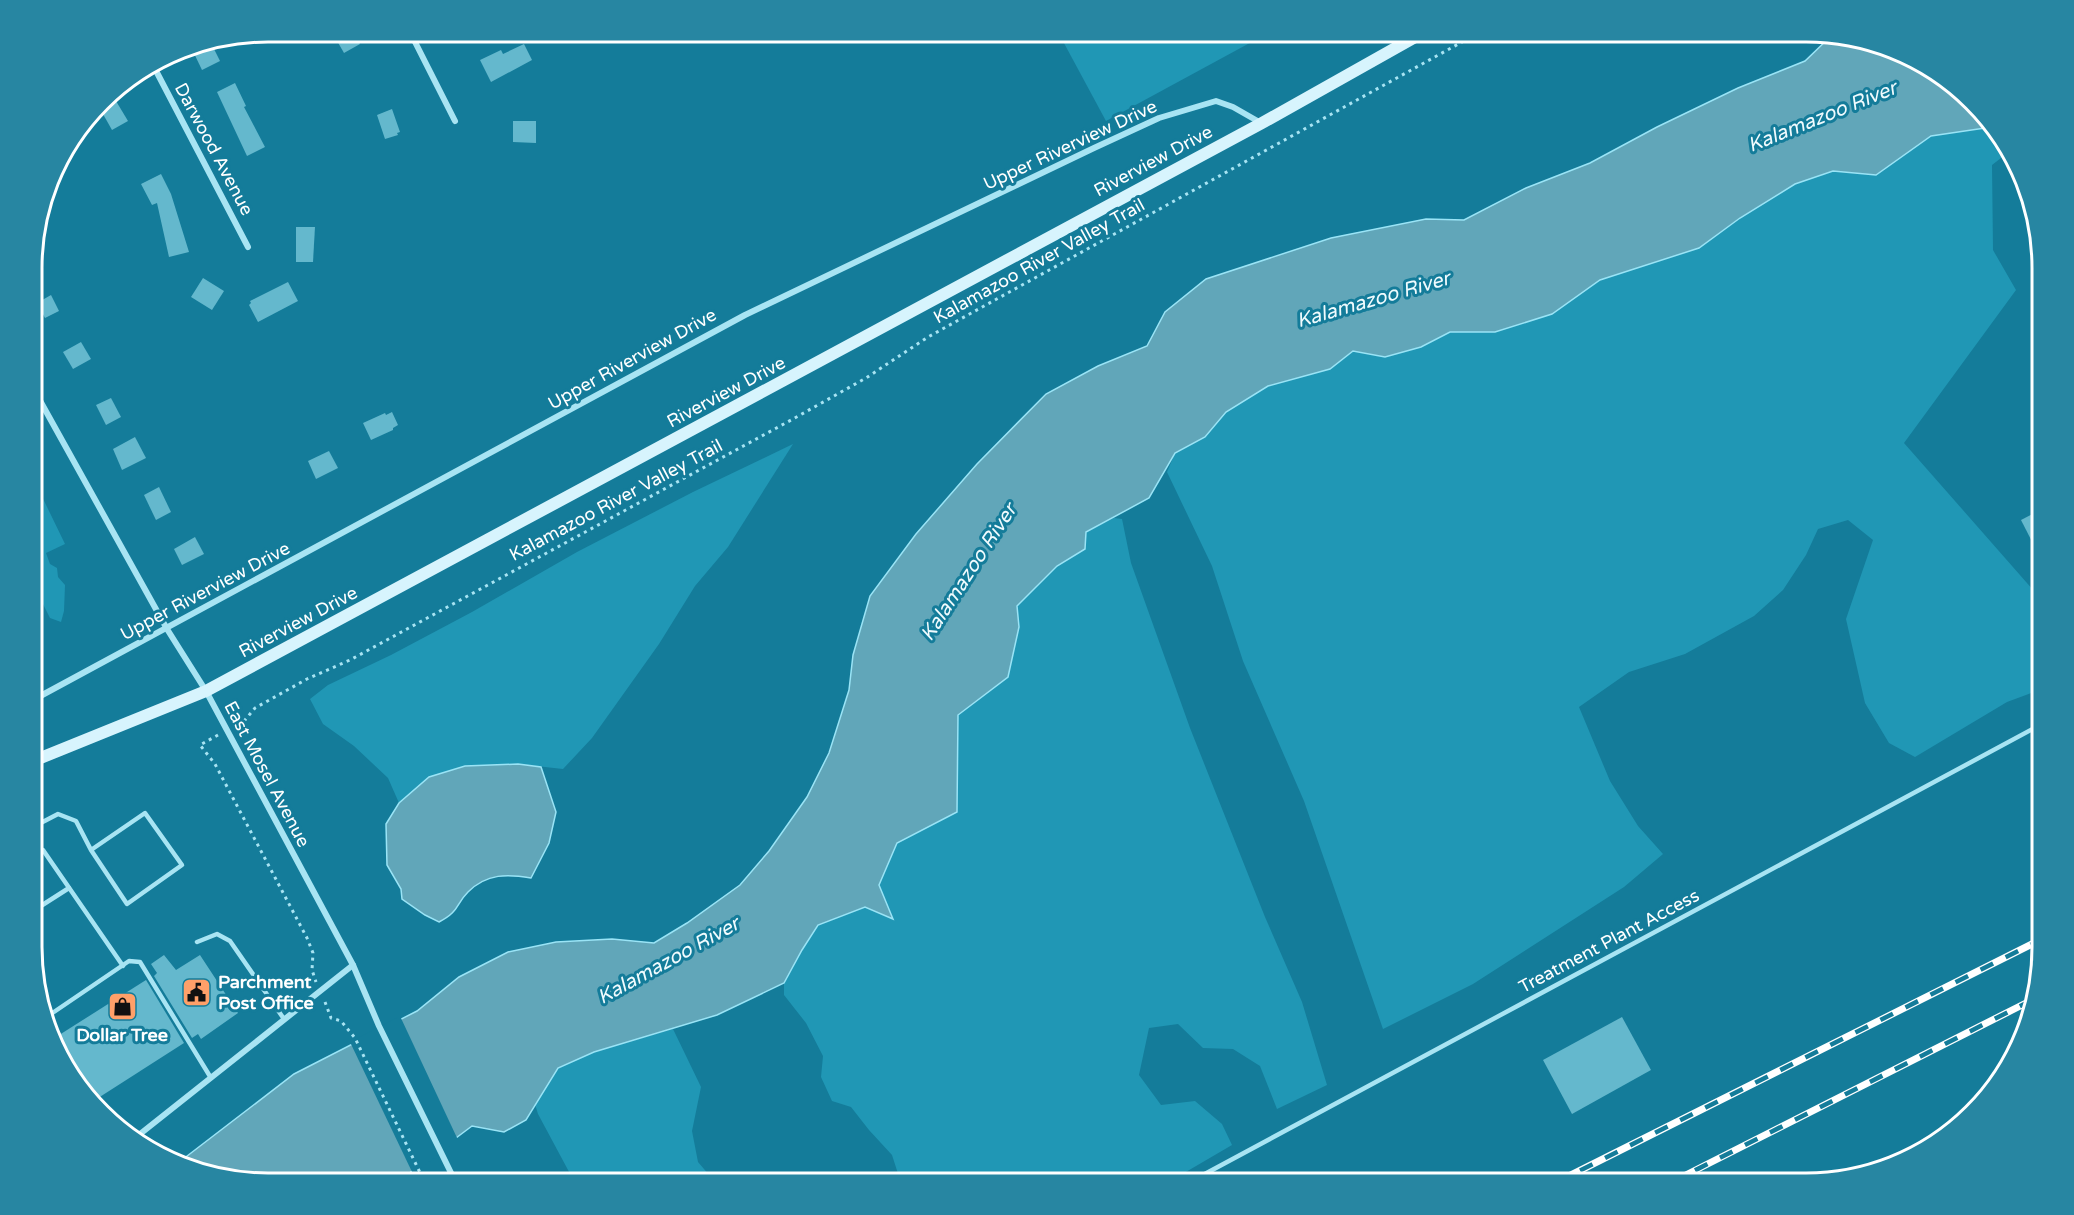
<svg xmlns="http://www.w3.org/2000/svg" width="2074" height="1215" viewBox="0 0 2074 1215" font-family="'Varela Round',sans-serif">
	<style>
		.green { fill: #2097b5 }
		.water { fill: #61a6b9; stroke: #9ae4f6; stroke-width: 1.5 }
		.pier { fill: #147c9a }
		.building { fill: #64b8cd }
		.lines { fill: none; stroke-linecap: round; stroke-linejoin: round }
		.path { stroke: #a8e4f3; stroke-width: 3; stroke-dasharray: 3 4.5; stroke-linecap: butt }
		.lane { stroke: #a8e4f3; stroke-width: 4.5 }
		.street { stroke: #a8e4f3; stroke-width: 6 }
		.secondary { stroke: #d7f4fd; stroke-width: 12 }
		.rail-casing { stroke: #fff; stroke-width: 7 }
		.rail { stroke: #147c9a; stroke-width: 4.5; stroke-dasharray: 14; stroke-linecap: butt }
		.labels { text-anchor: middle; stroke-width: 6; stroke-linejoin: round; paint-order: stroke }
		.street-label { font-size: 18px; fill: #fff; stroke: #147c9a }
		.poi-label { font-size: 18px; font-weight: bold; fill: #fff; stroke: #147c9a; text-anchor: start }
		.water-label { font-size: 20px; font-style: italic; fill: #f0fbfe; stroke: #147c9a }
		.rim { fill: none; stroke: #fff; stroke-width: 3 }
	</style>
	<rect width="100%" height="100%" fill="#147c9a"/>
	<g class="green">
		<path d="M1058,32H1270L1106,121Z"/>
		<path d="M1992,127L2003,137L2010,151L1992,165L1993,250L2016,290L1904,443L2042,600V689L2007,702L1915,757L1889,743L1865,703L1846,619L1873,540L1848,520L1818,529L1806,555L1783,590L1754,616L1685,654L1629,672L1579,707L1610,781L1638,826L1663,854L1624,887L1473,984L1383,1029L1304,801L1243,661L1212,566L1167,472L1175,453L1205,437L1226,412L1268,386L1330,369L1353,351L1385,357L1421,347L1450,332H1495L1552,314L1600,280L1699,248L1740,218L1795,184L1833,171L1876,175L1931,136Z"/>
		<path d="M793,444L728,547L695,586L659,644L592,738L563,769L518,764L429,777L399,803L388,778L354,746L323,724L310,699L328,685L391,655L472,612L577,552L693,492Z"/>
		<path d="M33,478L65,544L46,553L50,564L57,568L58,577L65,585L64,611L61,622L50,618L39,596L33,597Z"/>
		<path d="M1114,518L1122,519L1131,563L1190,728L1265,917L1302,1002L1327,1085L1277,1109L1260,1066L1233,1049L1203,1048L1178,1024L1149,1028L1139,1075L1161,1105L1195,1101L1222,1124L1232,1145L1167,1183H901L892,1155L869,1130L851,1107L832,1101L821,1077L823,1056L806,1023L784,995V983L802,950L818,925L865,907L892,919L878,885L897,843L957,812L958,715L1008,677L1019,627L1017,606L1057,566L1085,549L1086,532Z"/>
		<path d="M673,1029L701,1087L692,1131L698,1162L716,1183H575L538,1114L535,1104L558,1068L594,1052Z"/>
	</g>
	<g class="water">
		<path d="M1832,35L1867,40L1924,63L1992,127L1931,136L1876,175L1833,171L1795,184L1740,218L1699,248L1600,280L1552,314L1495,332H1450L1421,347L1385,357L1353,351L1330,369L1268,386L1226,412L1205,437L1175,453L1149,498L1086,532L1085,549L1057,566L1017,606L1019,627L1008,677L958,715L957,812L897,843L879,885L893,919L865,907L818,925L802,950L784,983L717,1015L594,1052L558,1068L526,1120L504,1132L472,1126L396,1183H268L207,1175L178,1163L294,1074L417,1011L459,977L508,952L556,942L612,939L654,943L687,923L740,885L769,851L807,797L829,753L849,690L853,655L870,596L916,534L977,464L1046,394L1098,366L1147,346L1165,312L1206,279L1331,238L1426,219L1464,220L1526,188L1590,163L1657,127L1738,88L1805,61Z"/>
		<path d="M518,764L541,767L556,812L549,843L531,878C508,874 487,873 468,892C455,905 460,911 439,922L425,915L402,899L401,889L387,865L386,824L399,803L429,777L465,766Z"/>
	</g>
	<path class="pier" d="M400,1016L458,1140L413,1174L350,1042Z"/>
	<g class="building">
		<path d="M332,32H353L360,44L344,53Z"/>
		<path d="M211,43L220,61L202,70L191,47Z"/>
		<path d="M524,44L532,60L491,82L480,60L501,50L503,54Z"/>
		<path d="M235,83L246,106L244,107L265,147L247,156L217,92Z"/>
		<path d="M113,96L128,121L112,130L99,107L104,101Z"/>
		<path d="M392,109L400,132L397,133L398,135L385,139L377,115Z"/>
		<path d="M513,121H536V143L513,142Z"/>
		<path d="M161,174L171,194L189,252L169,257L157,203L152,205L141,184Z"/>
		<path d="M296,227H315L313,262H296Z"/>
		<path d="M203,278L224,291L212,310L191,297Z"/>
		<path d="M288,282L298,301L258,322L249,305L251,303L250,301Z"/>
		<path d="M51,295L59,311L45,318L37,303Z"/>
		<path d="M81,342L91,359L73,369L63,352Z"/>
		<path d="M111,398L121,417L106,425L96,405Z"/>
		<path d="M392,412L398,425L393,428V430L371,440L363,423L385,413L386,415Z"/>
		<path d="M135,437L146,458L122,470L113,449Z"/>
		<path d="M329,451L338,468L316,479L308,461Z"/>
		<path d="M159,487L171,512L156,520L144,495Z"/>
		<path d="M2042,509V561L2021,520Z"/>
		<path d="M195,537L204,554L182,565L174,549Z"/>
		<path d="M164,955L176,970L200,955L238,1013L201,1039L198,1034L192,1038L154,976L157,973L151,964Z"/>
		<path d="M146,980L184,1043L95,1100L71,1078L56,1037Z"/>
		<path d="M1622,1017L1651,1070L1572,1114L1543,1060Z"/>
	</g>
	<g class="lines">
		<g class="path">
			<path d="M237,724L245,720L255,708L307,679L350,660L793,419L866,378L928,337L1480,32"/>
			<path d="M218,735L200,745L215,764L307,938L313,953L312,970L316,982"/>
			<path d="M325,1002L331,1018L341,1021L355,1038L425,1183"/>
		</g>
		<g class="lane">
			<path d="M33,827L58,814L76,821L91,850L127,904L182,865L145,813L91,850"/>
			<path d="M33,857L43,850L123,966"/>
			<path d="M33,911L69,888"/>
			<path d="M197,942L217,934L230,941L284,1019"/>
			<path d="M48,1016L129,961L140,962L211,1078"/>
			<path d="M1188,1183L2042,724"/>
		</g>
		<g class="street">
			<path d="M410,32L455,121"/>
			<path d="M153,65L248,247"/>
			<path d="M33,388L167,629L206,691L353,965L379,1026L456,1183"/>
			<path d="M33,700L745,315L1094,148L1159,118L1216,101L1233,107L1261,123"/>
			<path d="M135,1138L353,965"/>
		</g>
		<path class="secondary" d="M33,761L206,691L1262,123L1424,32"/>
		<defs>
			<g id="rail">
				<path d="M1555,1183L2042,939"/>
				<path d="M1670,1183L2030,1001"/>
			</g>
		</defs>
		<use href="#rail" class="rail-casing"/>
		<use href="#rail" class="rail"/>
	</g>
	<defs>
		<symbol id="civic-square" viewBox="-11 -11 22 22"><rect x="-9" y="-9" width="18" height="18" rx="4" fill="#ffa069" stroke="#147c9a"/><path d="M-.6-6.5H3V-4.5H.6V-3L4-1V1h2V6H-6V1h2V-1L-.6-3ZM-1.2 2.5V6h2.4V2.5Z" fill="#111"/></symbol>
		<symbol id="shop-square" viewBox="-11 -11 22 22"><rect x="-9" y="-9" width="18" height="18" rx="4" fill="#ffa069" stroke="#147c9a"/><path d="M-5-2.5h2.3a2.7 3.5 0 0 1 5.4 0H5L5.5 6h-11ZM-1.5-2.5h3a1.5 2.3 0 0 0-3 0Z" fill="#111"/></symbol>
	</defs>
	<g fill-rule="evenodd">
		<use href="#civic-square" x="180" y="976" width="33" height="33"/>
		<use href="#shop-square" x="106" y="990" width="33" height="33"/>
	</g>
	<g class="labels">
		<g class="street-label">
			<text transform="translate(1070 145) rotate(-25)" y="6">Upper Riverview Drive</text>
			<text transform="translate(214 149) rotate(62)" y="6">Darwood Avenue</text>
			<text transform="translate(1153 161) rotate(-28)" y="6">Riverview Drive</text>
			<text transform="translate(1039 261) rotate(-29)" y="6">Kalamazoo River Valley Trail</text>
			<text transform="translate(632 359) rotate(-29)" y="6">Upper Riverview Drive</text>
			<text transform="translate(726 392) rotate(-28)" y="6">Riverview Drive</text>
			<text transform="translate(616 500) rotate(-28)" y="6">Kalamazoo River Valley Trail</text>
			<text transform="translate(205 591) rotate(-28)" y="6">Upper Riverview Drive</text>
			<text transform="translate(298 622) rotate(-28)" y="6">Riverview Drive</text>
			<text transform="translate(267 774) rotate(62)" y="6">East Mosel Avenue</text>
			<text transform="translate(1609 941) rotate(-28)" y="6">Treatment Plant Access</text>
		</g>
		<g class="poi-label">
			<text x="218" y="988">Parchment<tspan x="218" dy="21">Post Office</tspan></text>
			<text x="122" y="1041" text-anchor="middle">Dollar Tree</text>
		</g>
		<g class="water-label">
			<text transform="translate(1822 116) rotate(-22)" y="7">Kalamazoo River</text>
			<text transform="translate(1373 299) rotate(-16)" y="7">Kalamazoo River</text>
			<text transform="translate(968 572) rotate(-57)" y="7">Kalamazoo River</text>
			<text transform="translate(668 960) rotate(-29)" y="7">Kalamazoo River</text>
		</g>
	</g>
	<path d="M0 0H2074V1215H0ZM268 42H1806A226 226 0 0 1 2032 268V947A226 226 0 0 1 1806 1173H268A226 226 0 0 1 42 947V268A226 226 0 0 1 268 42Z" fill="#2786a2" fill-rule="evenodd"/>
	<path class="rim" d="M268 42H1806A226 226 0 0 1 2032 268V947A226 226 0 0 1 1806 1173H268A226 226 0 0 1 42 947V268A226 226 0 0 1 268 42Z"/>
</svg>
